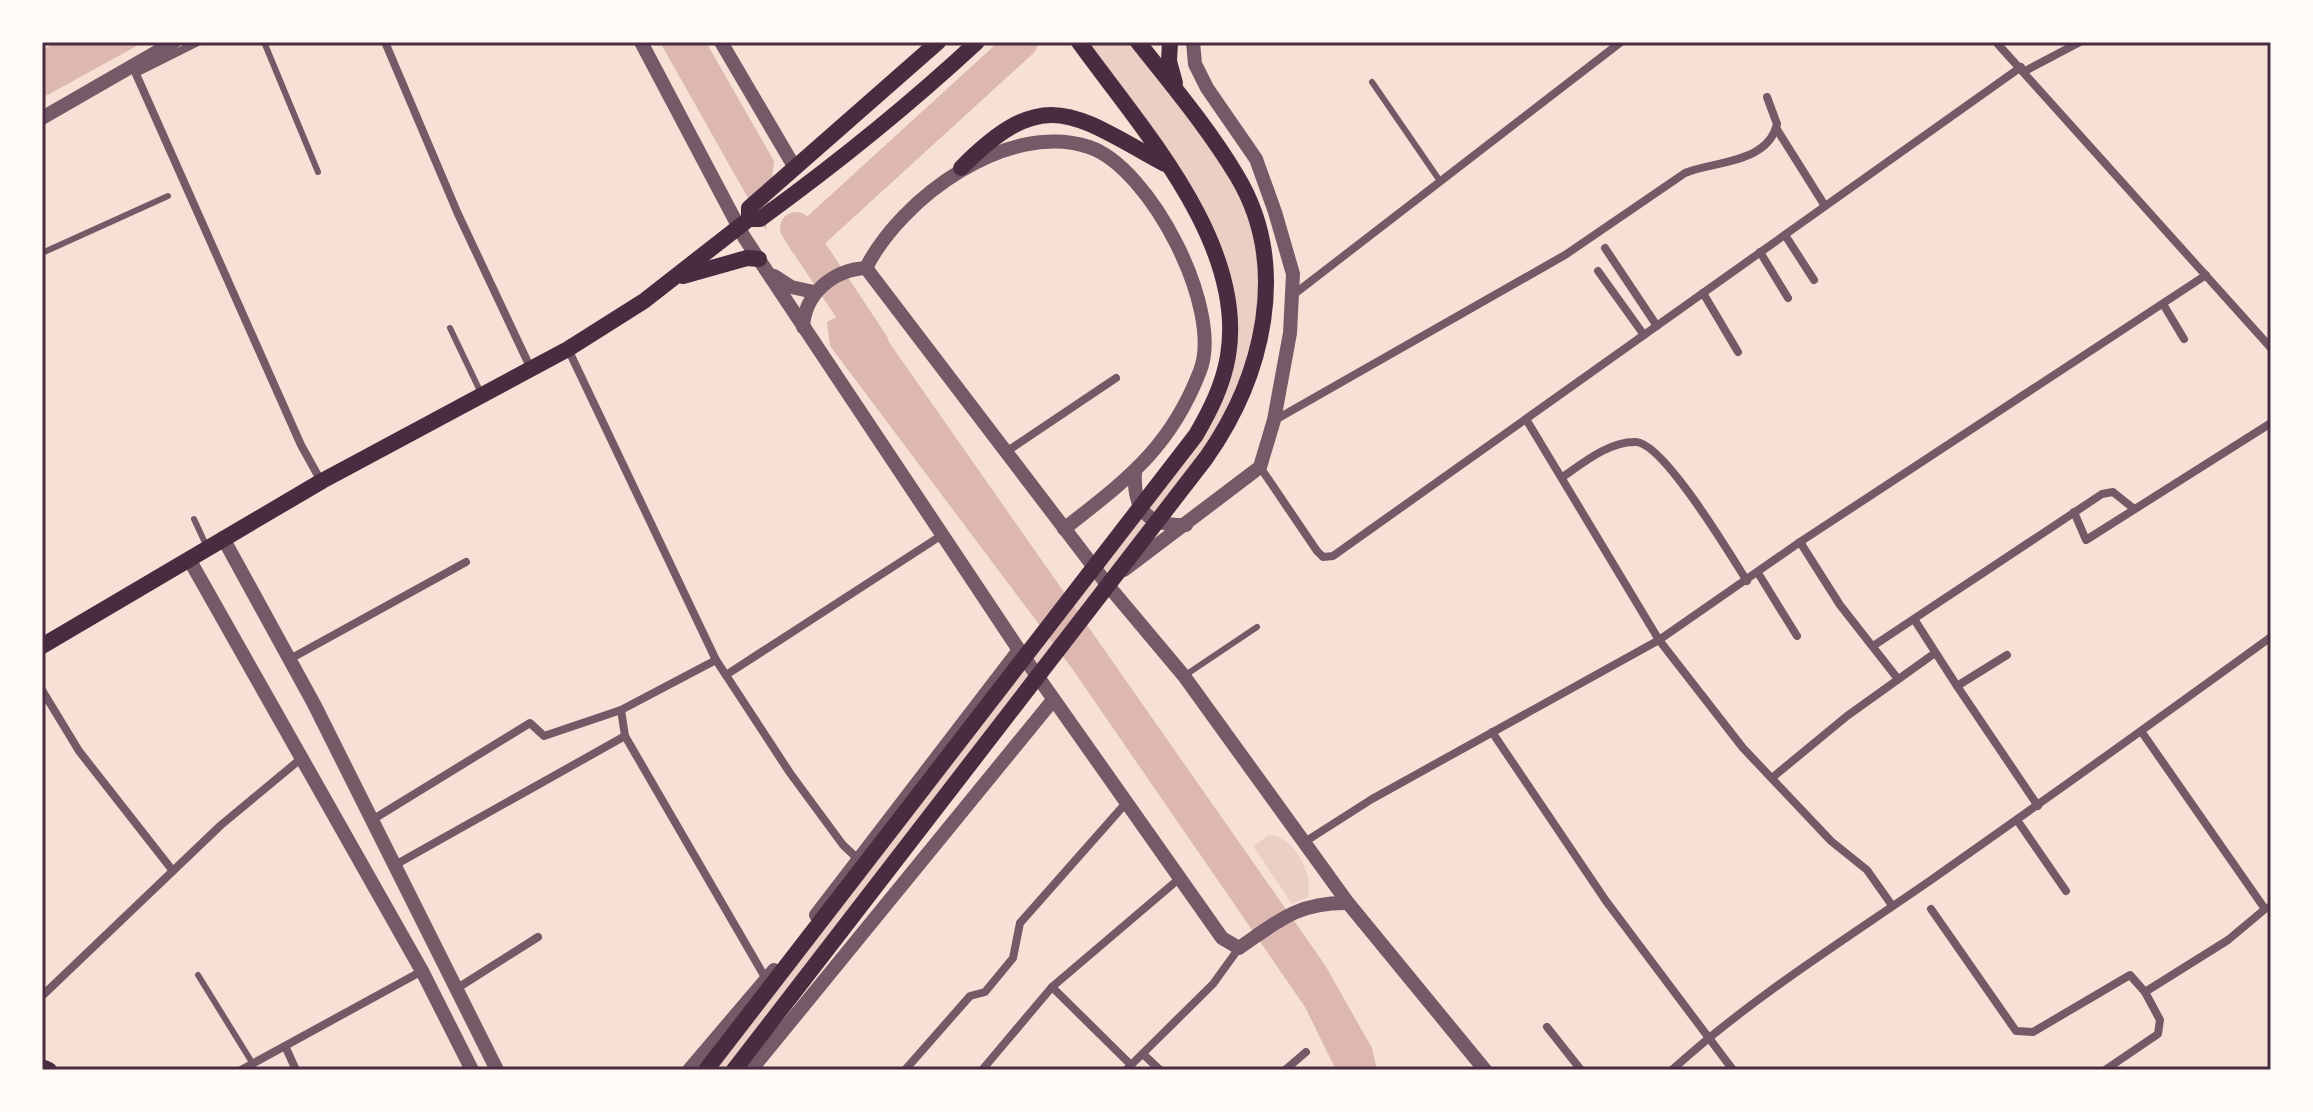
<svg xmlns="http://www.w3.org/2000/svg" width="2313" height="1112" viewBox="0 0 2313 1112" font-family="Poppins,sans-serif">
	<style>
		.green { fill: #ebcfc5 }
		.water { fill: #dcb8b0 }
		.lines { fill: none; stroke-linecap: round; stroke-linejoin: round }
		.river { stroke: #dcb8b0; stroke-width: 32 }
		.service { stroke: #755966; stroke-width: 6 }
		.minor { stroke: #755966; stroke-width: 8 }
		.tertiary { stroke: #755966; stroke-width: 14 }
		.secondary { stroke: #4a2c40; stroke-width: 16 }
		.neatline { fill: none; stroke: #4a2c40; stroke-width: 3 }
	</style>
	<rect width="100%" height="100%" fill="#f7e1d7"/>
	<g class="green">
		<path d="M1079,42H1138L1178,94L1256,220L1266,303L1235,414L734,1070H706L1217,397L1225,293L1171,168Z"/>
		<path d="M1269,835C1295,837 1313,873 1308,897L1292,904L1253,846Z"/>
	</g>
	<g class="water">
		<path d="M57,42H144L42,98V50Z"/>
		<path d="M660,42H706L774,161L766,230Z"/>
		<path d="M859,305L870,315L1325,965L1372,1048L1377,1070H1336L1305,1007L1071,667L830,346L827,322Z"/>
	</g>
	<g class="lines">
		<g class="river">
			<path d="M796,228L873,344"/>
			<path d="M804,241L1022,42"/>
		</g>
		<g class="service">
			<path d="M264,42L318,172"/>
			<path d="M1372,82L1440,181"/>
			<path d="M42,253L168,196"/>
			<path d="M450,328L481,393"/>
			<path d="M194,519L207,547"/>
			<path d="M1184,676L1257,627"/>
			<path d="M198,975L253,1064"/>
		</g>
		<g class="minor">
			<path d="M385,42L458,214L531,369"/>
			<path d="M1996,42L2271,348"/>
			<path d="M132,65L301,445L321,481"/>
			<path d="M2025,71L2080,42"/>
			<path d="M136,73L198,42"/>
			<path d="M1776,128L1825,206"/>
			<path d="M1785,235L1814,280"/>
			<path d="M1605,248L1657,326"/>
			<path d="M1760,252L1788,298"/>
			<path d="M1598,271L1644,335"/>
			<path d="M1703,293L1738,352"/>
			<path d="M1293,295L1621,42"/>
			<path d="M2163,304L2184,339"/>
			<path d="M568,349L716,660L790,773L843,845L858,859"/>
			<path d="M1526,419L1659,640L1743,748L1831,841L1867,870L1891,904"/>
			<path d="M1275,420L1565,255L1685,173C1713,161 1768,164 1777,124L1767,97"/>
			<path d="M1006,452L1116,378"/>
			<path d="M1260,467L1317,551L1323,557L1333,556L2021,67"/>
			<path d="M1564,476C1584,462 1610,441 1636,442C1664,443 1731,556 1747,581"/>
			<path d="M2074,512L2086,540L2271,423"/>
			<path d="M1800,542L1840,605L1898,679"/>
			<path d="M1758,573L1797,636"/>
			<path d="M1914,619L1957,686L2007,655"/>
			<path d="M1873,646L2102,494L2113,492L2133,508"/>
			<path d="M290,659L466,562"/>
			<path d="M726,675L942,535"/>
			<path d="M1957,686L2038,806"/>
			<path d="M42,690L79,751L173,871"/>
			<path d="M621,710L625,736L766,979"/>
			<path d="M2141,731L2265,909L2271,906"/>
			<path d="M1492,732L1606,901L1733,1070"/>
			<path d="M1773,777L1847,716L1935,653"/>
			<path d="M372,820L530,723L544,736L621,710L716,660"/>
			<path d="M2017,820L2066,891"/>
			<path d="M1303,843L1372,799L1659,640L1800,542L2206,275"/>
			<path d="M395,865L625,736"/>
			<path d="M1931,909L2016,1031L2033,1032L2130,975L2145,992"/>
			<path d="M1052,987L1131,1065"/>
			<path d="M456,989L538,937"/>
			<path d="M42,996L221,825L303,757"/>
			<path d="M1547,1027L1581,1070"/>
			<path d="M286,1048L296,1070"/>
			<path d="M1143,1054L1160,1070"/>
			<path d="M241,1070L422,971"/>
			<path d="M905,1070L970,996L985,992L1013,958L1020,923L1126,803"/>
			<path d="M982,1070L1052,987L1180,878"/>
			<path d="M1126,1070L1213,984L1239,948"/>
			<path d="M1285,1070L1306,1052"/>
			<path d="M1672,1070C1751,998 1843,941 1931,880C2045,800 2158,719 2271,637"/>
			<path d="M2105,1070L2158,1034L2160,1020L2145,992L2228,940L2265,909"/>
		</g>
		<g class="tertiary">
			<path d="M641,42L744,237L1019,650L1222,938L1239,948C1278,921 1298,902 1348,903"/>
			<path d="M721,42L795,168"/>
			<path d="M42,118L174,42"/>
			<path d="M866,268L1106,583L1184,676L1348,903L1485,1070"/>
			<path d="M866,268C901,198 1008,120 1089,147C1150,167 1224,310 1200,371C1170,449 1126,480 1064,529"/>
			<path d="M774,276L791,287L814,292"/>
			<path d="M803,327C805,293 833,270 866,268"/>
			<path d="M1135,473C1133,511 1148,526 1186,525"/>
			<path d="M223,538L314,704L497,1070"/>
			<path d="M189,559L422,971L472,1070"/>
			<path d="M1124,570L1260,467L1274,420L1290,333L1293,274L1275,212L1256,159L1207,88L1195,64L1193,42"/>
			<path d="M816,915L1019,650"/>
			<path d="M689,1070L774,970"/>
			<path d="M751,1070L1053,700"/>
		</g>
		<g class="secondary">
			<path d="M1170,42L1169,61L1175,83"/>
			<path d="M961,168C1045,83 1073,114 1165,164"/>
			<path d="M749,219V208L938,42"/>
			<path d="M683,276L747,258L759,259"/>
			<path d="M42,646L322,481L568,349L644,301L749,219H760C836,164 908,106 977,42"/>
			<path d="M42,1067L49,1070"/>
			<path d="M706,1070L1196,435C1211,409 1223,385 1228,356C1247,243 1140,127 1079,42"/>
			<path d="M734,1070L1206,458C1263,377 1291,266 1237,176C1209,129 1172,85 1138,42"/>
		</g>
	</g>
	<rect width="2313" height="1112" fill="none" stroke="#fffaf5" stroke-width="88"/>
	<rect x="44" y="44" width="2225" height="1024" class="neatline"/>
</svg>
